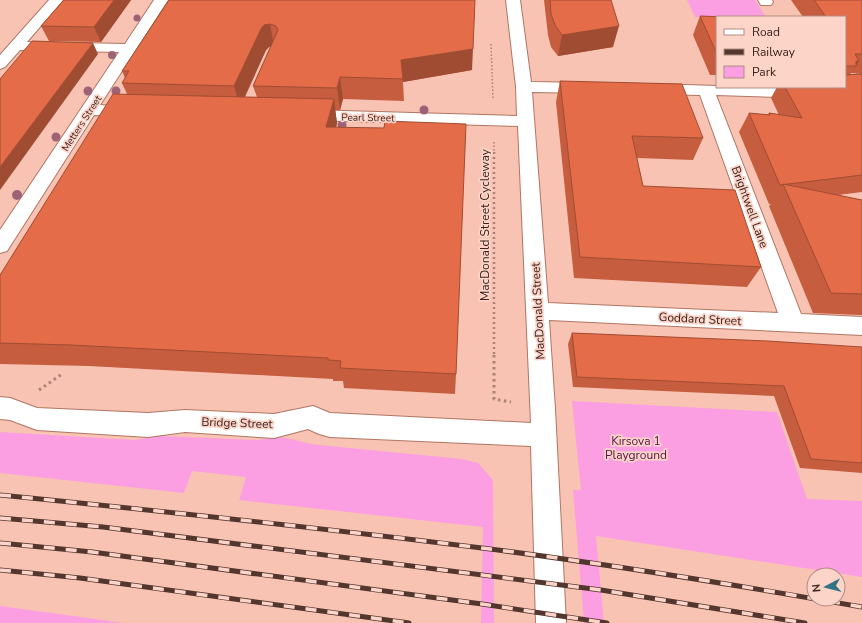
<svg xmlns="http://www.w3.org/2000/svg" width="862" height="623" viewBox="0 0 862 623" font-family="'Nunito Sans',sans-serif">
	<style>
		.green { fill: #fc9fe2 }
		.lines { fill: none; stroke-linecap: round; stroke-linejoin: round }
		.minor-casing { stroke: #b17563; stroke-width: 2 }
		.path-far2 { stroke: #ab8175; stroke-width: 1.5; stroke-dasharray: 1.5 2; stroke-linecap: butt }
		.path-far1 { stroke: #ab8175; stroke-width: 2.5; stroke-dasharray: 2 3; stroke-linecap: butt }
		.path { stroke: #ab8175; stroke-width: 3; stroke-dasharray: 2.5 3.5; stroke-linecap: butt }
		.minor { fill: #fff; fill-rule: evenodd }
		.rail-casing { stroke: #53362e; stroke-width: 5 }
		.rail { stroke: #fcd4c8; stroke-width: 3.5; stroke-dasharray: 11; stroke-linecap: butt }
		.tree { fill: #9d6277 }
		.wall { fill: #c55d3e; fill-rule: evenodd }
		.shaded-wall { fill: #a04c32 }
		.building { fill: #e56c48; stroke: #a04c32 }
		.labels { text-anchor: middle; stroke-width: 3.5; stroke-linejoin: round; paint-order: stroke }
		.far-street-label { font-size: 10px; fill: #3b221b; stroke: #fcd4c8 }
		.street-label { font-size: 12px; fill: #3b221b; stroke: #fcd4c8 }
		.park-label { font-size: 12px; fill: #531246; stroke: #fcd4c8 }
	</style>
	<rect width="100%" height="100%" fill="#f8c3b3"/>
	<g class="green">
		<path d="M687,0H755L765,16L695,17Z"/>
		<path d="M572,401L777,412L807,499L862,501V577L596,536L604,623H584L573,490H581Z"/>
		<path d="M0,432L134,440L161,436L259,440C286,433 294,442 319,445C367,450 414,454 462,459L478,463L493,480L494,623H481L483,527L239,500L246,477L192,471L184,493L0,473Z"/>
		<path d="M0,606L124,623H0Z"/>
	</g>
	<g class="lines">
		<defs>
			<g id="minor">
				<path d="M49,0H63L27,42L125,44L154,0H168L100,105L138,108L140,111L138,114L132,116L94,115L7,251L0,253V230L119,52L20,50L5,67L0,69V55Z"/>
				<path d="M506,0H520L531,82L589,83L595,85L597,88L595,91L589,93L532,92L548,303L778,313L700,95L655,94L649,92L647,89L649,86L655,84L717,86V87H845V82H862V92H836L779,97L716,95L801,314L862,317V335L549,320L555,409L566,623H536L531,446L330,437L319,434L308,429L274,438L185,432L148,437L37,430L10,420L0,419V397L10,398L37,408L148,413L185,410L274,414L313,406L330,413L531,423L518,126L307,120L301,118L299,115L301,112L307,110L517,116L516,87Z"/>
				<path d="M758,0H772L773,2L771,5H761Z"/>
			</g>
		</defs>
		<use href="#minor" class="minor-casing"/>
		<g class="path-far2">
			<path d="M491,44L493,99"/>
			<path d="M494,142V153"/>
		</g>
		<path class="path-far1" d="M494,152V356"/>
		<g class="path">
			<path d="M494,355V399L511,402"/>
			<path d="M39,390L62,374"/>
		</g>
		<use href="#minor" class="minor"/>
		<defs>
			<g id="rail">
				<path d="M0,495C161,511 322,528 482,548C609,564 736,585 862,607"/>
				<path d="M0,518L103,527L601,590L805,623"/>
				<path d="M0,543L92,552L482,604L607,623"/>
				<path d="M0,570L80,578L409,623"/>
			</g>
		</defs>
		<use href="#rail" class="rail-casing"/>
		<use href="#rail" class="rail"/>
	</g>
	<g class="tree">
		<circle cx="137" cy="18" r="3.5"/>
		<circle cx="112" cy="55" r="4"/>
		<circle cx="88" cy="91" r="4.5"/>
		<circle cx="116" cy="91" r="4.5"/>
		<circle cx="424" cy="110" r="4.5"/>
		<circle cx="342" cy="125" r="4.5"/>
		<circle cx="56" cy="137" r="4.5"/>
		<circle cx="17" cy="195" r="5"/>
	</g>
	<g class="wall">
		<path d="M131,0L101,42L49,41L41,26Z"/>
		<path d="M169,0L472,70L403,82L404,101L343,99L340,110H335L337,123L336,128L456,374L455,394L344,388L343,381H333V379L89,366L0,364V275L127,94L122,83L125,78L122,71ZM271,46L253,86L257,97H245L266,50L269,47Z"/>
		<path d="M544,0H611L613,47L558,56L551,47L548,35Z"/>
		<path d="M791,0H862V74L851,73L850,75L862,74V192L838,195L862,200V315H860L813,313L769,206L771,204H769L739,132L749,113L768,115L769,113L779,115L771,98L777,87H845V17H803Z"/>
		<path d="M700,16L717,17V75H710L693,35Z"/>
		<path d="M560,81L703,138L693,160L637,158L643,186L761,267L747,287L574,278L556,102Z"/>
		<path d="M572,333L862,347V473L800,468L774,396L573,387L568,344Z"/>
	</g>
	<g class="shaded-wall">
		<path d="M114,0H131L101,42L94,27Z"/>
		<path d="M270,24L274,46L269,47L266,50L240,107L234,86L261,29L264,25Z"/>
		<path d="M619,26L613,47L558,56L562,35Z"/>
		<path d="M93,43L98,54L0,190V167Z"/>
		<path d="M473,49L472,70L403,82L401,60Z"/>
		<path d="M856,61H859L847,80L856,66Z"/>
		<path d="M340,77L343,99L340,110L337,88Z"/>
		<path d="M334,99L337,123L330,151L326,127Z"/>
	</g>
	<g class="building">
		<path d="M64,0H114L94,27L41,26Z"/>
		<path d="M169,0H475L473,49L401,60L403,79L340,77L337,88L253,86L278,30L276,26L270,24L264,25L261,29L234,86L122,83L129,71H122Z"/>
		<path d="M550,0H611L619,26L562,35L555,25L551,14Z"/>
		<path d="M814,0H862V54H855L859,61H856V66H845V17H826Z"/>
		<path d="M700,16L727,17H717V54Z"/>
		<path d="M32,41L93,43L0,167V79Z"/>
		<path d="M862,74V175L780,185L749,113L770,115L769,113L802,118L785,87H845V75Z"/>
		<path d="M560,81L682,84L703,138L632,136L643,186L735,190L761,267L580,257Z"/>
		<path d="M113,94L334,99L326,127L384,128L385,121L466,124L456,374L340,368L341,361L328,360V358L71,345L0,343V275Z"/>
		<path d="M783,184L862,200V294L831,293Z"/>
		<path d="M572,333L768,341L862,347V463L811,459L784,386L577,377Z"/>
	</g>
	<g class="labels">
		<g class="far-street-label">
			<text transform="translate(368 117) rotate(1)" y="4">Pearl Street</text>
			<text transform="translate(81 123) rotate(-57)" y="4">Metters Street</text>
		</g>
		<g class="street-label">
			<text transform="translate(750 207) rotate(70)" y="4">Brightwell Lane</text>
			<text transform="translate(485 225) rotate(-90)" y="4">MacDonald Street Cycleway</text>
			<text transform="translate(538 311) rotate(-93)" y="4">MacDonald Street</text>
			<text transform="translate(700 319) rotate(3)" y="4">Goddard Street</text>
			<text transform="translate(237 423) rotate(2)" y="4">Bridge Street</text>
		</g>
		<g class="park-label">
			<text x="636" y="445">Kirsova 1<tspan x="636" dy="14">Playground</tspan></text>
		</g>
	</g>
	<rect x="716" y="16" width="130" height="72" fill="#fcd4c8" stroke="#af8d83"/>
	<rect x="724" y="29" width="20" height="6" fill="#ffffff" stroke="#af8d83"/>
	<text x="752" y="36" font-size="12" fill="#3b221b">Road</text>
	<rect x="724" y="49" width="20" height="6" fill="#53362e" stroke="#af8d83"/>
	<text x="752" y="56" font-size="12" fill="#3b221b">Railway</text>
	<rect x="724" y="66" width="20" height="12" fill="#fc9fe2" stroke="#af8d83"/>
	<text x="752" y="76" font-size="12" fill="#3b221b">Park</text>
	<g transform="translate(826 587) rotate(263)"><circle r="19" fill="#fcd4c8" stroke="#af8d83"/>
	<path d="M0-3L7 15L0 10L-7 15Z" fill="#317385"/>
	<text y="-6" font-size="11" font-weight="bold" text-anchor="middle" fill="#3b221b">N</text>
	</g>
</svg>
